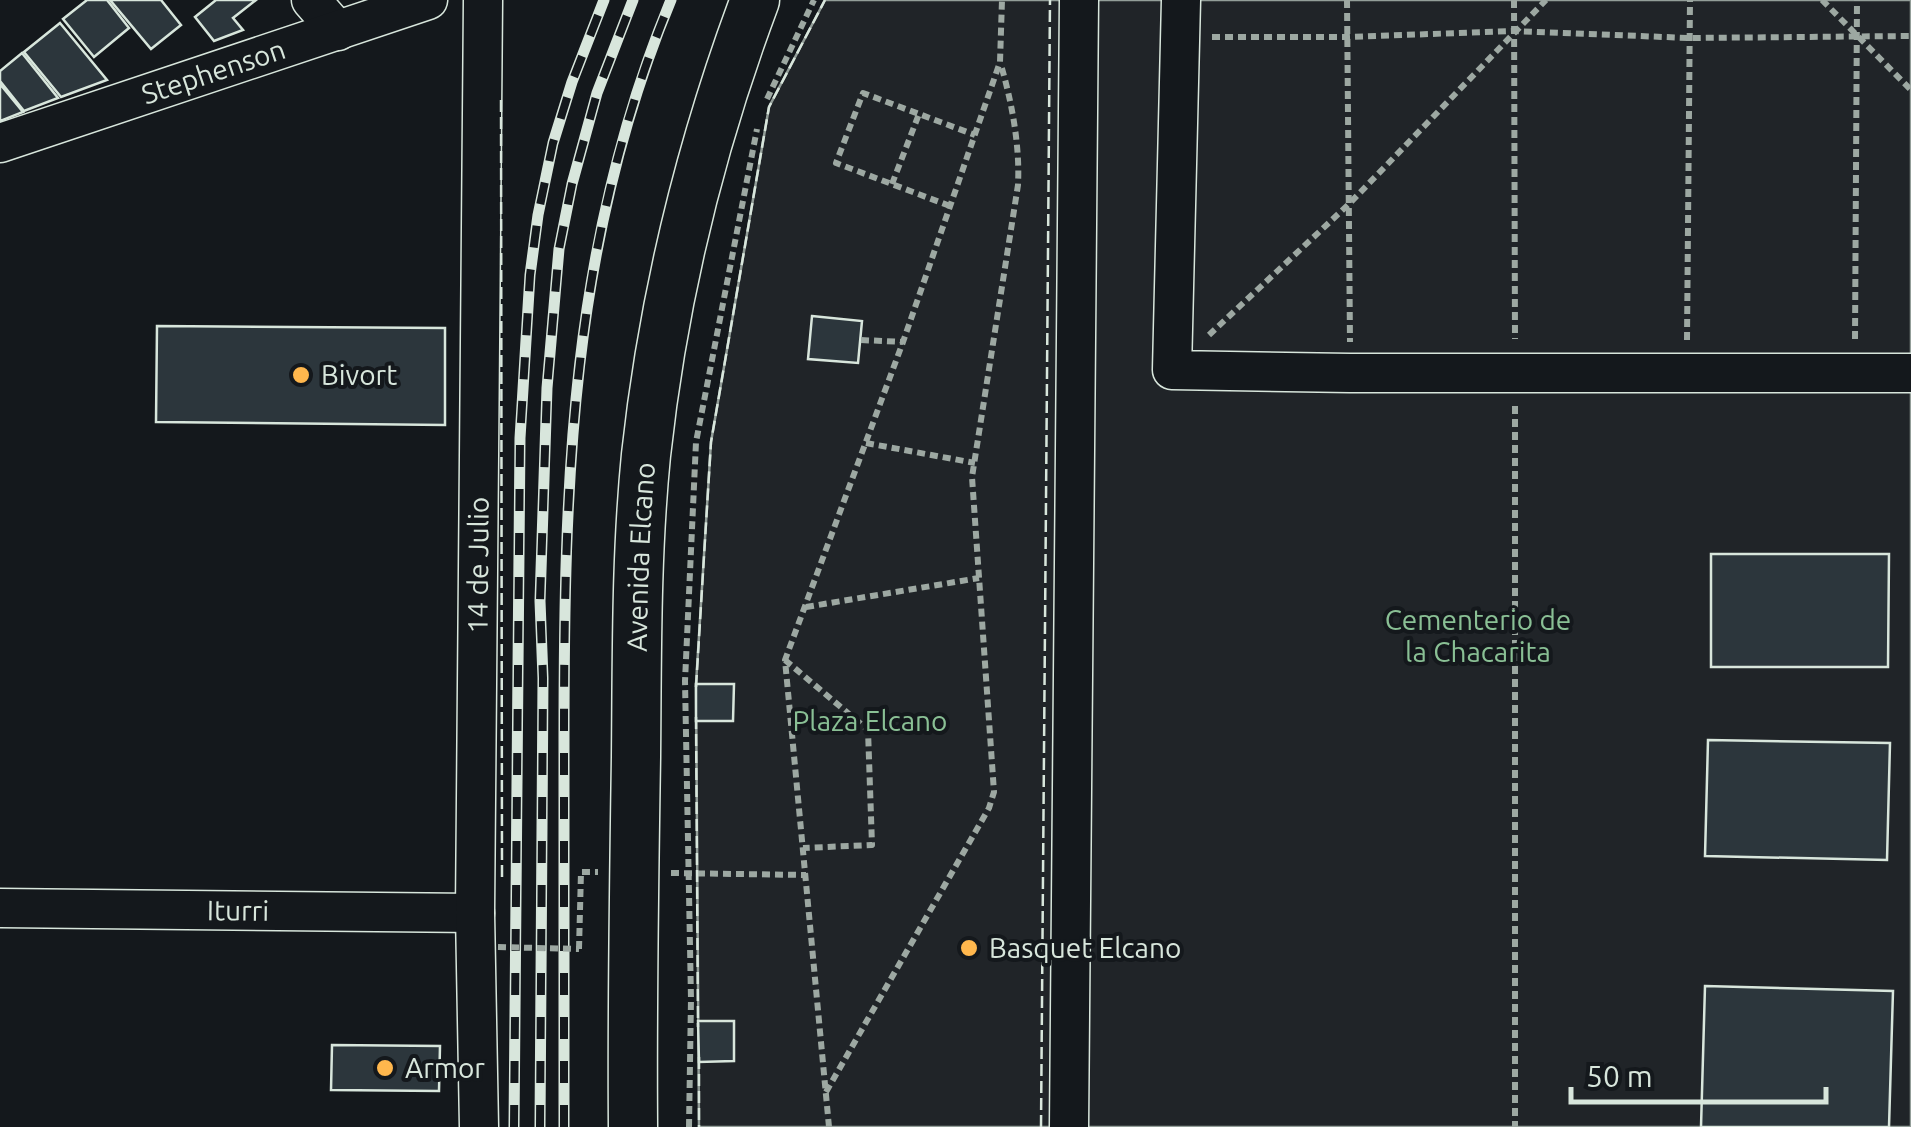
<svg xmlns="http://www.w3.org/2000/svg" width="1911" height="1127" viewBox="0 0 1911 1127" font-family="Ubuntu,sans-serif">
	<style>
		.green { fill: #202428; stroke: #939e99; stroke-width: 2.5 }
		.building { fill: #2c363c; stroke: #d8e6dc; stroke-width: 2.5 }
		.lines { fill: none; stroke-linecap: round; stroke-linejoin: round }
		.minor-casing { stroke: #d8e6dc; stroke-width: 41 }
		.major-casing { stroke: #d8e6dc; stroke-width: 51 }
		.path { stroke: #9da8a2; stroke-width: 6; stroke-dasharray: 8 5; stroke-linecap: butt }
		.minor { stroke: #14181c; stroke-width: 38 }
		.major { stroke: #14181c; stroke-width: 48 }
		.rail-casing { stroke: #d8e6dc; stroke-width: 11 }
		.rail { stroke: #14181c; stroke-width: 8; stroke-dasharray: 22; stroke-linecap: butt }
		.path-bridge { stroke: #9da8a2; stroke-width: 6; stroke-dasharray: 8 5; stroke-linecap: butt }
		.fence { stroke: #d8e6dc; stroke-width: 2.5; stroke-dasharray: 12 5; stroke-linecap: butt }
		.poi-dot { fill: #ffb74d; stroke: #14181c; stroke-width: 4 }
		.labels { text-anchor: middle; stroke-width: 8; stroke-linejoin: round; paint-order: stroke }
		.street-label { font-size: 28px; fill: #d8e6dc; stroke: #14181c }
		.poi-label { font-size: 28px; fill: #d8e6dc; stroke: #14181c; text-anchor: start }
		.park-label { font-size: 28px; fill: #8ac095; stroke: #14181c }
	</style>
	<rect width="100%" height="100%" fill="#14181c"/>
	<path class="green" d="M825,0H1911V1127H699L696,684L711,442L769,107Z"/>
	<g class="building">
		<path d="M87,0H107L129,28L94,57L63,19Z"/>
		<path d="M110,0H161L181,25L151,49Z"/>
		<path d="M216,0H256L233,18L243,30L214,41L195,17Z"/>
		<path d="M60,23L107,80L61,97L24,52Z"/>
		<path d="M22,53L58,98L24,111L0,81V71Z"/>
		<path d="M0,84L23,112L0,121Z"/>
		<path d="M812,316L862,321L858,363L808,359Z"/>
		<path d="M157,326L445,328V425L156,422Z"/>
		<path d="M1711,554H1889L1888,667H1711Z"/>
		<path d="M696,684H734L733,721H696Z"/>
		<path d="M1708,740L1890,743L1887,860L1705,856Z"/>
		<path d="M1705,986L1893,991L1889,1127H1701Z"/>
		<path d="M698,1021H734V1061L699,1062Z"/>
		<path d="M332,1045L440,1046L439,1091L331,1090Z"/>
	</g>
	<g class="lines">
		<defs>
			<g id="minor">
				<path d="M311,0L338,31"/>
				<path d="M1181,0L1172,370L1350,373H1911"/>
				<path id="s1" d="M0,143L428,0"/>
				<path id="s2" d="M0,908L475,913"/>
				<path id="s3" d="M479,1127L475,913L483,0"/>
				<path d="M1069,1127L1079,0"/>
			</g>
			<g id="major">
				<path id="s4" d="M633,1127C632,1004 634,880 636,757C637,656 636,555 646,455C663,299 700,147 755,0"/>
			</g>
		</defs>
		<use href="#minor" class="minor-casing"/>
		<use href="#major" class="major-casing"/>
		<g class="path">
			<path d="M1347,0L1350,342"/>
			<path d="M1514,0L1515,339"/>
			<path d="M1822,0L1911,90"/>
			<path d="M1212,37H1347L1514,31L1689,38L1911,36"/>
			<path d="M767,99L814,0"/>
			<path d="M892,184L919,114"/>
			<path d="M950,206L836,163L863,93L975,135"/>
			<path d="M1209,335L1349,204L1546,0"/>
			<path d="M1855,339L1857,0"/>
			<path d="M861,340L903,342"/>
			<path d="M1687,340L1690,0"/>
			<path d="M1515,406V1127"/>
			<path d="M866,443L975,463"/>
			<path d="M806,607L979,578"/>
			<path d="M785,660L868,730L872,845L803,848"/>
			<path d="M671,873L806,875"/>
			<path d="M579,949L581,872H598"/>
			<path d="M826,1092L989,808L994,792L972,477L1018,185C1020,146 1012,103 1001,65"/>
			<path d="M689,1127L691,999L685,681L696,442L757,129"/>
			<path d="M829,1127L785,660L903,342L1000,62L1002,0"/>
		</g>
		<use href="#minor" class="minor"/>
		<use href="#major" class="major"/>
		<defs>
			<g id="rail">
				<path d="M514,1127L520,438L530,275L538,215L553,143L572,82L604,0"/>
				<path d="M540,1127L543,678L540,601L547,388L559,249L572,184L597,93L633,0"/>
				<path d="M564,1127C564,999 564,870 564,742C564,483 570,243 671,0"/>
			</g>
		</defs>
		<use href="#rail" class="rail-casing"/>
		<use href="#rail" class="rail"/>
		<path class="path-bridge" d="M498,947L579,949"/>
		<g class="fence">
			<path d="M501,100L502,877"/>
			<path d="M696,687L711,442L769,107L825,0"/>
			<path d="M696,717L698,1027"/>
			<path d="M699,1057V1127"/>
			<path d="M1041,1127L1050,0"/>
		</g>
	</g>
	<g class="poi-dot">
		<circle cx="301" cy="375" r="10"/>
		<circle cx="969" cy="948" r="10"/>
		<circle cx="385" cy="1068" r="10"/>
	</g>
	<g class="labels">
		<g class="street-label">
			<text dy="10" stroke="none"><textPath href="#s1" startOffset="225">Stephenson</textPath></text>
			<text dy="10" stroke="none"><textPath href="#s4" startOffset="570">Avenida Elcano</textPath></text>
			<text dy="10" stroke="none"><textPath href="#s3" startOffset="562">14 de Julio</textPath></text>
			<text dy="10" stroke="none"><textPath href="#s2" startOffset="238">Iturri</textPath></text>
		</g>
		<g class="poi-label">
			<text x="321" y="385">Bivort</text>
			<text x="989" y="958">Basquet Elcano</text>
			<text x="405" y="1078">Armor</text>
		</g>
		<g class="park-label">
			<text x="1478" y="630">Cementerio de<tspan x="1478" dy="32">la Chacarita</tspan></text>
			<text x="870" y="731">Plaza Elcano</text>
		</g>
	</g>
	<path d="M1571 1087v15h255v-15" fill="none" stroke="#d8e6dc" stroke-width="5"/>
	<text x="1586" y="1087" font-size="30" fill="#d8e6dc" stroke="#14181c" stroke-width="8" paint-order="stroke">50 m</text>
</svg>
